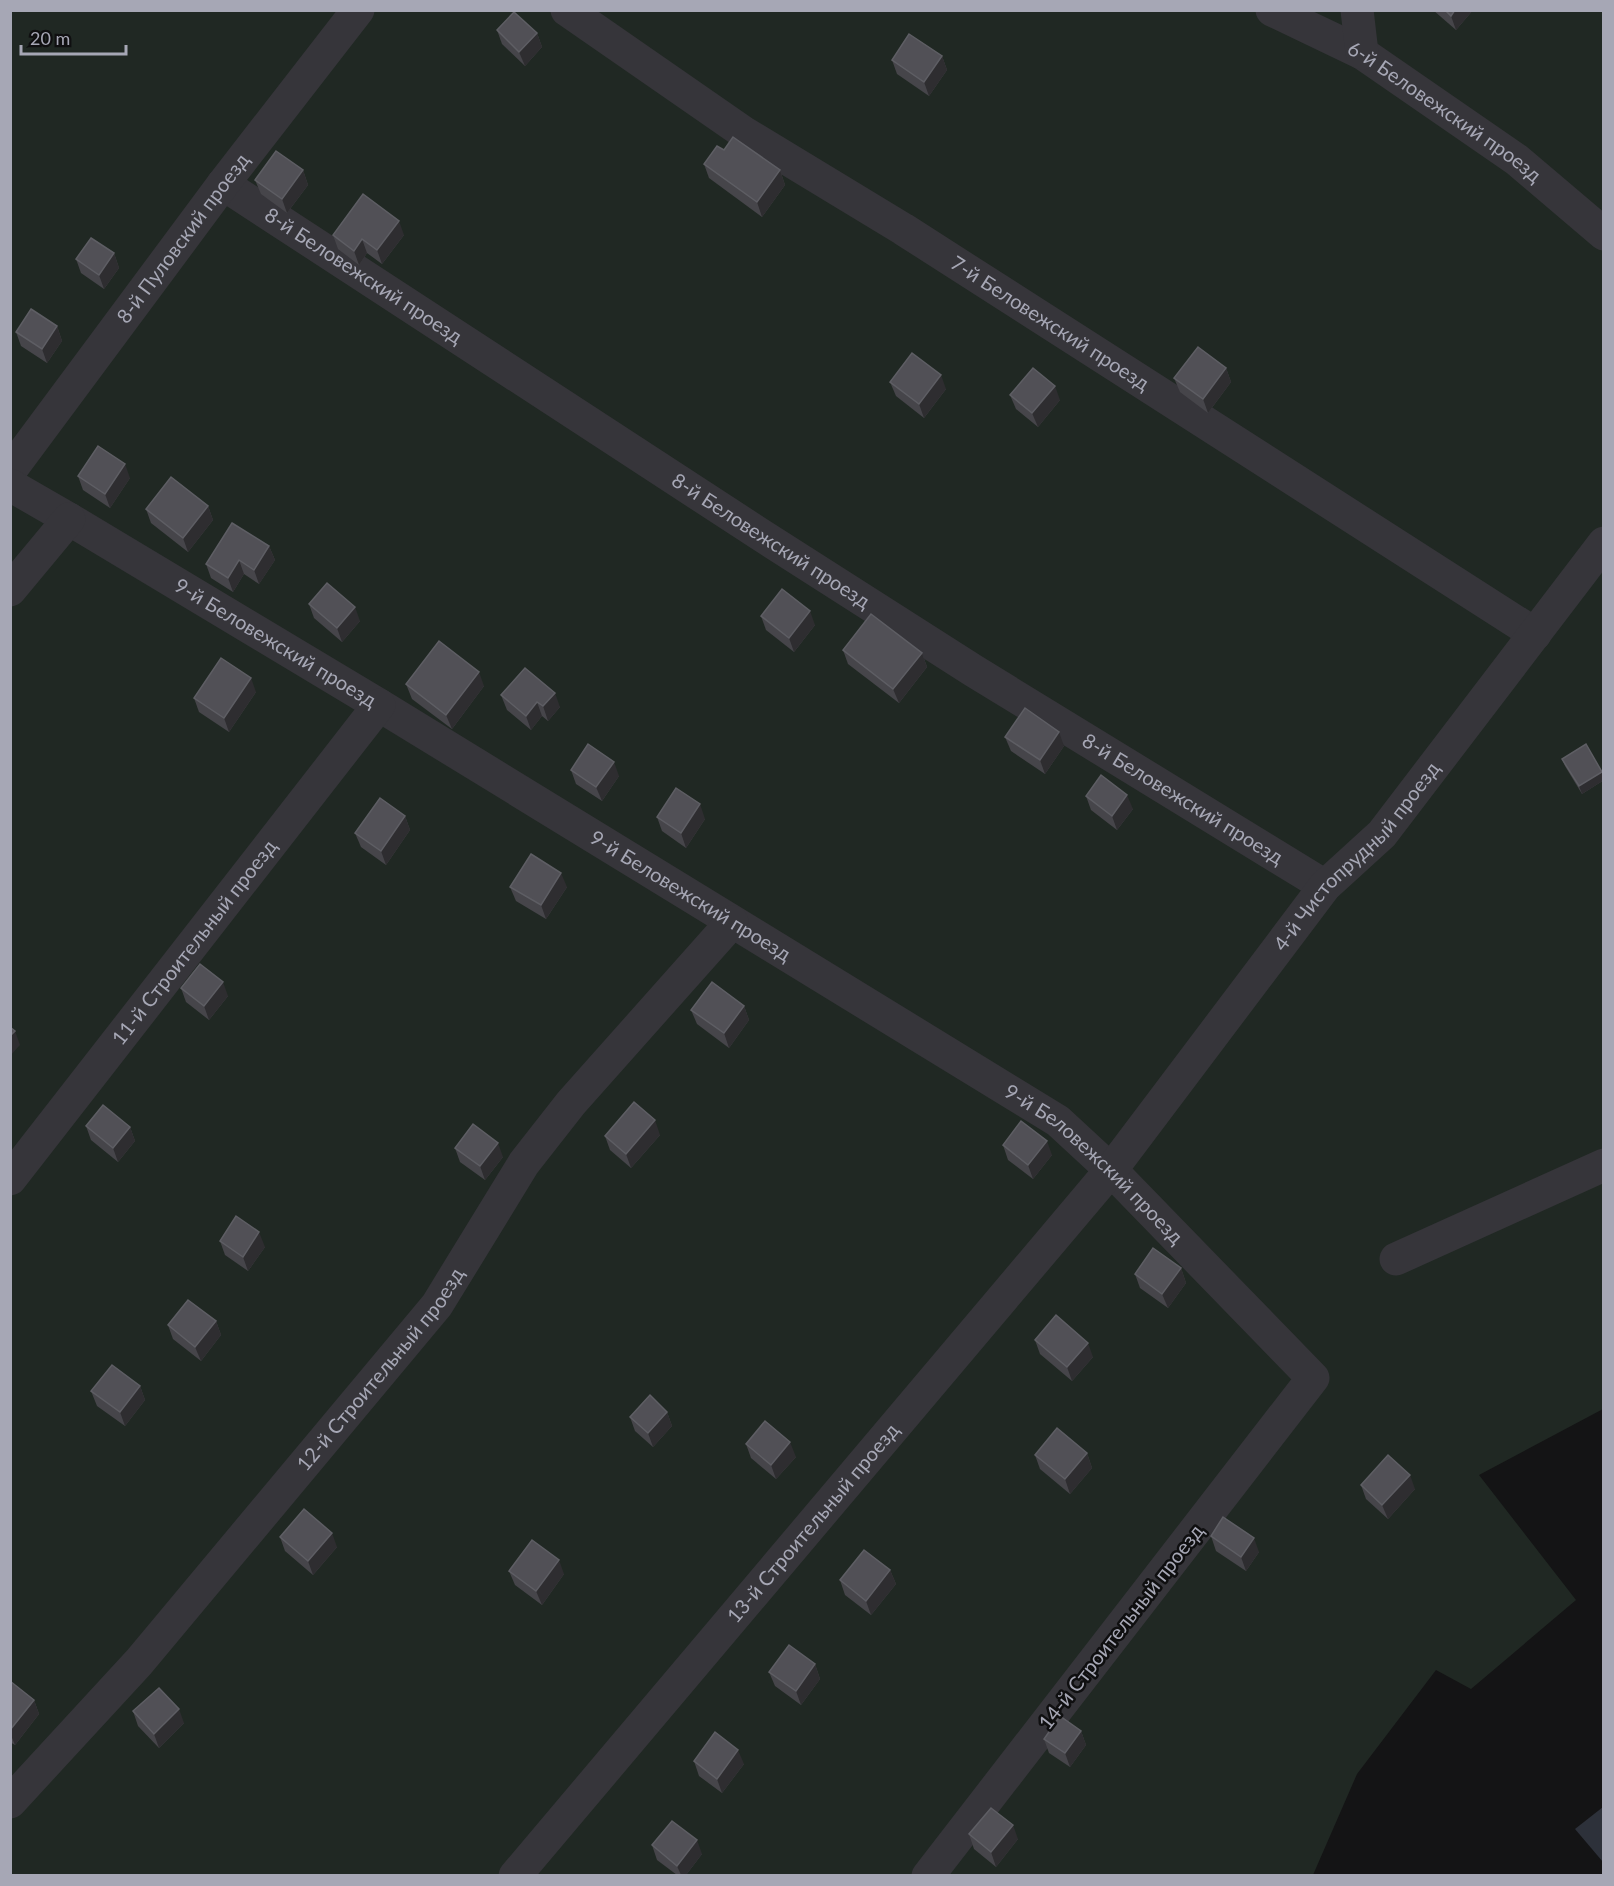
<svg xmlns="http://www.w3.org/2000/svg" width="1614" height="1886" viewBox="0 0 1614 1886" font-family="Lato,sans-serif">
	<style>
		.green { fill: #202823 }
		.water { fill: #2d313a }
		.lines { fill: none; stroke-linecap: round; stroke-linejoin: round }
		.minor { stroke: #36353a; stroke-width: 33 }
		.wall { fill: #46454a }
		.shaded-wall { fill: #2e2d30 }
		.building { fill: #515056; stroke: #5e5e64; stroke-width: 1.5 }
		.labels { text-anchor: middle; stroke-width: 5; stroke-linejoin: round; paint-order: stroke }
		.street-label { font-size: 20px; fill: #a6a7b5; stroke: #0f0f10 }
	</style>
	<rect width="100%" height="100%" fill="#141415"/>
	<path class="green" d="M11,11H1603V1409L1479,1475L1576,1600L1471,1689L1436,1670L1357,1774L1313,1875L11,1876Z"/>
	<path class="water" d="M1603,1807V1862L1575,1829Z"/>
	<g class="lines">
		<g class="minor">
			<path id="s1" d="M567,10L743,132L903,229L1535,634"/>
			<path id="s2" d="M1272,10L1362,53L1517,160L1604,234"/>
			<path d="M1357,10L1362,53"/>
			<path id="s3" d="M223,184L758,533L974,671L1325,886"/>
			<path id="s4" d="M10,471L223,184L358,10"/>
			<path id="s5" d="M10,485L69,519L379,705L1058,1121L1111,1170L1313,1378L928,1876"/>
			<path d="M10,590L69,519"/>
			<path id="s6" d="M10,1179L379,705"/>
			<path d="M1396,1259L1604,1165"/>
			<path id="s7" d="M10,1802L139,1662L437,1305L524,1163L571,1103L732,922"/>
			<path id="s8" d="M515,1876L1111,1170L1325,886L1382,834L1604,543"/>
		</g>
	</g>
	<g class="wall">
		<path d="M1433,10H1473L1456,30Z"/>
		<path d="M497,30L537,33L542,47L525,66L502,44Z"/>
		<path d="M942,56L947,70L929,96L897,74L892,60Z"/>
		<path d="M724,150L780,170L785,185L762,217L709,178L704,164Z"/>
		<path d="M303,170L308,185L287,213L261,194L255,180Z"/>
		<path d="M333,235H404L382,264L367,253L359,265L338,249Z"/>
		<path d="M114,253L119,268L104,289L81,273L76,259Z"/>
		<path d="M57,326L62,341L47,363L21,346L16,332Z"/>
		<path d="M1226,368L1231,382L1208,413L1180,392L1174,378Z"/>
		<path d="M890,382L946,389L924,418L896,396Z"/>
		<path d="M1010,395L1060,400L1038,427L1016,409Z"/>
		<path d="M78,476L130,478L110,508L83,490Z"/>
		<path d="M208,506L213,520L188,552L151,523L146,509Z"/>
		<path d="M269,546L275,560L259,584L244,574L233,592L211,578L206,564Z"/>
		<path d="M309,604L360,621L342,642L314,618Z"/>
		<path d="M761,616L815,625L794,652L766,630Z"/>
		<path d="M843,650L922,653L927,667L899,703L848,664Z"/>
		<path d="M525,668L560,707L548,721L542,716L531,730L507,710L501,695Z"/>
		<path d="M406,684L484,686L452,729L412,699Z"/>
		<path d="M256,692L229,732L199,712L194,698Z"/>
		<path d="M1005,737L1064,746L1045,774L1011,751Z"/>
		<path d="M1562,759L1602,772L1604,780L1582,794L1565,766Z"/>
		<path d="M571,770L619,776L602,801L576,784Z"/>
		<path d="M1086,796L1133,809L1117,830L1091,810Z"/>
		<path d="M405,816L410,830L386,865L361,847L355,833Z"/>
		<path d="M657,817L705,819L686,848L662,831Z"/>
		<path d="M510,887H567L546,919L516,901Z"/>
		<path d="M181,988L228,996L209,1020L186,1002Z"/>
		<path d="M744,1006L749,1020L729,1048L697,1024L691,1010Z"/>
		<path d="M86,1126L130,1127L135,1141L118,1162L91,1140Z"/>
		<path d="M660,1135L631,1168L610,1150L605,1136Z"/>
		<path d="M1003,1145L1052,1155L1033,1179L1008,1160Z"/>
		<path d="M455,1148L503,1157L485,1180L460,1162Z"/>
		<path d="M220,1241L265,1247L248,1271L225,1255Z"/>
		<path d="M1181,1268L1186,1283L1168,1308L1140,1288L1135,1274Z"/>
		<path d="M216,1321L221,1335L201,1361L173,1339L168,1325Z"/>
		<path d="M1035,1340L1093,1357L1072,1381L1040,1354Z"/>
		<path d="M140,1386L145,1400L125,1426L97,1406L91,1391Z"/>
		<path d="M667,1412L672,1426L653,1447L635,1431L630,1417Z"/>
		<path d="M746,1444L796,1457L776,1479L751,1458Z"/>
		<path d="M1087,1453L1092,1468L1070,1494L1040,1469L1035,1455Z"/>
		<path d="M1361,1485L1415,1489L1388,1519L1366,1499Z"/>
		<path d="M1211,1536L1259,1552L1246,1571L1216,1551Z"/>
		<path d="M280,1537L337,1547L313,1575L285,1551Z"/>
		<path d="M890,1570L896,1584L871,1615L845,1595L840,1580Z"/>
		<path d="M509,1571L564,1574L542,1605L515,1585Z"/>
		<path d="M815,1664L820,1679L801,1705L775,1686L769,1672Z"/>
		<path d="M10,1681L34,1700L39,1714L15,1745L10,1742Z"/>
		<path d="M133,1711L184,1723L159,1748L138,1726Z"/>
		<path d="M1081,1731L1086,1745L1070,1767L1049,1753L1044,1739Z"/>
		<path d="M694,1761L744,1764L722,1793L699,1776Z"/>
		<path d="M969,1834L1018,1839L996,1867L974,1849Z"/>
		<path d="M652,1845L702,1854L686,1875H677L657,1860Z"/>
	</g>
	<g class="shaded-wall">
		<path d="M1455,10H1473L1456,30L1451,16Z"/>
		<path d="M537,33L542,47L525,66L519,52Z"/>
		<path d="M942,56L947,70L929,96L924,82Z"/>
		<path d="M303,170L308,185L287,213L282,199Z"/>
		<path d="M780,170L785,185L762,217L757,202Z"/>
		<path d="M399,221L404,235L382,264L377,250Z"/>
		<path d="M362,239L367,253L359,265L354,251Z"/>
		<path d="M114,253L119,268L104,289L99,275Z"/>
		<path d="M57,326L62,341L47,363L42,349Z"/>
		<path d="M1226,368L1231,382L1208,413L1203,399Z"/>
		<path d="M941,375L946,389L924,418L919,404Z"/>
		<path d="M1055,386L1060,400L1038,427L1032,413Z"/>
		<path d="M125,464L130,478L110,508L105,494Z"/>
		<path d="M208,506L213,520L188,552L183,538Z"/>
		<path d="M269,546L275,560L259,584L254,570Z"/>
		<path d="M239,560L244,574L233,592L228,578Z"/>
		<path d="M355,607L360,621L342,642L337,628Z"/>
		<path d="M810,611L815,625L794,652L789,638Z"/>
		<path d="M922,653L927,667L899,703L893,689Z"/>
		<path d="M479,672L484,686L452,729L446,715Z"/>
		<path d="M251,678L256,692L229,732L224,718Z"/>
		<path d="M555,693L560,707L548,721L543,706Z"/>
		<path d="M537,702L542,716L531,730L526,716Z"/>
		<path d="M1059,732L1064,746L1045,774L1040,760Z"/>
		<path d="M614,762L619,776L602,801L596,787Z"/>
		<path d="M1602,772L1604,780L1582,794L1579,786Z"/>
		<path d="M1127,795L1133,809L1117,830L1112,816Z"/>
		<path d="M700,804L705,819L686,848L681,833Z"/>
		<path d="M405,816L410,830L386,865L381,851Z"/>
		<path d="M561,873L567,887L546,919L541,905Z"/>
		<path d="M223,982L228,996L209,1020L204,1006Z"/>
		<path d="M744,1006L749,1020L729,1048L724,1033Z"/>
		<path d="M15,1031L20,1045L10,1056V1036Z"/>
		<path d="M655,1120L660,1135L631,1168L626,1154Z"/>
		<path d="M130,1127L135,1141L118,1162L113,1148Z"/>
		<path d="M1047,1141L1052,1155L1033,1179L1028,1165Z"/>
		<path d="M498,1143L503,1157L485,1180L480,1166Z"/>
		<path d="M259,1232L265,1247L248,1271L243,1257Z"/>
		<path d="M1181,1268L1186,1283L1168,1308L1162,1294Z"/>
		<path d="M216,1321L221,1335L201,1361L195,1347Z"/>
		<path d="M1088,1343L1093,1357L1072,1381L1067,1367Z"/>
		<path d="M140,1386L145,1400L125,1426L120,1412Z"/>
		<path d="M667,1412L672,1426L653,1447L648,1433Z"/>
		<path d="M790,1442L796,1457L776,1479L771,1465Z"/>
		<path d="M1087,1453L1092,1468L1070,1494L1065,1479Z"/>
		<path d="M1410,1475L1415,1489L1388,1519L1382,1505Z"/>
		<path d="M332,1533L337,1547L313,1575L308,1561Z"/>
		<path d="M1254,1538L1259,1552L1246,1571L1241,1557Z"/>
		<path d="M559,1560L564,1574L542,1605L536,1591Z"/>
		<path d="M890,1570L896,1584L871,1615L866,1601Z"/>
		<path d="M815,1664L820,1679L801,1705L796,1691Z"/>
		<path d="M34,1700L39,1714L15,1745L10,1733V1730Z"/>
		<path d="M179,1709L184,1723L159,1748L154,1734Z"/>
		<path d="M1081,1731L1086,1745L1070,1767L1065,1753Z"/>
		<path d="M738,1750L744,1764L722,1793L717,1779Z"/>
		<path d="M1013,1825L1018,1839L996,1867L991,1852Z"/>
		<path d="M697,1840L702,1854L686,1875H681L677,1866Z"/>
	</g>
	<g class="building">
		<path d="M1445,10H1455L1451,16Z"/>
		<path d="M514,12L537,33L519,52L497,30Z"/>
		<path d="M909,34L942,56L924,82L892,60Z"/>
		<path d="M733,137L780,170L757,202L704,164L717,146L724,150Z"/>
		<path d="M276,151L303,170L282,199L255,180Z"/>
		<path d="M363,194L399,221L377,250L362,239L354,251L333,235Z"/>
		<path d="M91,238L114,253L99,275L76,259Z"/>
		<path d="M31,309L57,326L42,349L16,332Z"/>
		<path d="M1198,347L1226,368L1203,399L1174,378Z"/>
		<path d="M912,353L941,375L919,404L890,382Z"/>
		<path d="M1033,368L1055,386L1032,413L1010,395Z"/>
		<path d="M98,446L125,464L105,494L78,476Z"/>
		<path d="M171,477L208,506L183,538L146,509Z"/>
		<path d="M232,523L269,546L254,570L239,560L228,578L206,564Z"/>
		<path d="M327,583L355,607L337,628L309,604Z"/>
		<path d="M782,589L810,611L789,638L761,616Z"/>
		<path d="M871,614L922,653L893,689L843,650Z"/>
		<path d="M439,641L479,672L446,715L406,684Z"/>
		<path d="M221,658L251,678L224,718L194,698Z"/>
		<path d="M525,668L555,693L543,706L537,702L526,716L501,695Z"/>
		<path d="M1025,708L1059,732L1040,760L1005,737Z"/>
		<path d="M588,744L614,762L596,787L571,770Z"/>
		<path d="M1586,744L1602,772L1579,786L1562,759Z"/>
		<path d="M1101,775L1127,795L1112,816L1086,796Z"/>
		<path d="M676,788L700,804L681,833L657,817Z"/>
		<path d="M380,798L405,816L381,851L355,833Z"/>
		<path d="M531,854L561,873L541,905L510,887Z"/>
		<path d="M200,964L223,982L204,1006L181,988Z"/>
		<path d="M712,982L744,1006L724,1033L691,1010Z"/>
		<path d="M10,1027L15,1031L10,1036Z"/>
		<path d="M634,1102L655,1120L626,1154L605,1136Z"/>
		<path d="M103,1105L130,1127L113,1148L86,1126Z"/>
		<path d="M1021,1121L1047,1141L1028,1165L1003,1145Z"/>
		<path d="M473,1124L498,1143L480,1166L455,1148Z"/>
		<path d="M236,1216L259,1232L243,1257L220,1241Z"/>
		<path d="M1153,1248L1181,1268L1162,1294L1135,1274Z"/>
		<path d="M188,1300L216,1321L195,1347L168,1325Z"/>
		<path d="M1056,1315L1088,1343L1067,1367L1035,1340Z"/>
		<path d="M112,1365L140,1386L120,1412L91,1391Z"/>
		<path d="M650,1395L667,1412L648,1433L630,1417Z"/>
		<path d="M765,1421L790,1442L771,1465L746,1444Z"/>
		<path d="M1057,1428L1087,1453L1065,1479L1035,1455Z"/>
		<path d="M1388,1455L1410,1475L1382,1505L1361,1485Z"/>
		<path d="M304,1509L332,1533L308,1561L280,1537Z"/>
		<path d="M1223,1517L1254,1538L1241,1557L1211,1536Z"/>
		<path d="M532,1540L559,1560L536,1591L509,1571Z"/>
		<path d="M864,1550L890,1570L866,1601L840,1580Z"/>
		<path d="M789,1645L815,1664L796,1691L769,1672Z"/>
		<path d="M10,1681L34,1700L10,1730Z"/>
		<path d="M159,1688L179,1709L154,1734L133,1711Z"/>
		<path d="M1060,1716L1081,1731L1065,1753L1044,1739Z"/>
		<path d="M715,1732L738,1750L717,1779L694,1761Z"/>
		<path d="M991,1808L1013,1825L991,1852L969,1834Z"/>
		<path d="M672,1821L697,1840L677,1866L652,1845Z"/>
	</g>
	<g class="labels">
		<g class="street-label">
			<text dy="7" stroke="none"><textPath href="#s2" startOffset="201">6-й Беловежский проезд</textPath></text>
			<text dy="7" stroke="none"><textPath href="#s4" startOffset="290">8-й Пуловский проезд</textPath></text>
			<text dy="7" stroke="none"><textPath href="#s3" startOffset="168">8-й Беловежский проезд</textPath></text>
			<text dy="7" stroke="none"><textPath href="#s1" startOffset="576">7-й Беловежский проезд</textPath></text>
			<text dy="7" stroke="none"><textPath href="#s3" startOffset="654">8-й Беловежский проезд</textPath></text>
			<text dy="7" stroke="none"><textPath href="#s5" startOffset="309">9-й Беловежский проезд</textPath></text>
			<text dy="7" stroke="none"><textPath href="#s3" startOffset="1140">8-й Беловежский проезд</textPath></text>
			<text dy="7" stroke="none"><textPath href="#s8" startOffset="1323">4-й Чистопрудный проезд</textPath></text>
			<text dy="7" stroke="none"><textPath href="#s5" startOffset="795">9-й Беловежский проезд</textPath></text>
			<text dy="7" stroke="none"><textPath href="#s6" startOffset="300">11-й Строительный проезд</textPath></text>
			<text dy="7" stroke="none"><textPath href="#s5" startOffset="1281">9-й Беловежский проезд</textPath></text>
			<text dy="7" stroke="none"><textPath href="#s7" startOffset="570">12-й Строительный проезд</textPath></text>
			<text dy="7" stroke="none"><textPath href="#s8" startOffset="462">13-й Строительный проезд</textPath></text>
			<text transform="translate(1121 1627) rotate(-52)" y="7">14-й Строительный проезд</text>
		</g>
	</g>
	<rect width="1614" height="1886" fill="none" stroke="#a6a7b5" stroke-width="24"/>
	<path d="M21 45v9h105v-9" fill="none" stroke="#a6a7b5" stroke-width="3"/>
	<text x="30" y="45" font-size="18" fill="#a6a7b5" stroke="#0f0f10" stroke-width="4.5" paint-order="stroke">20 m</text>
</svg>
